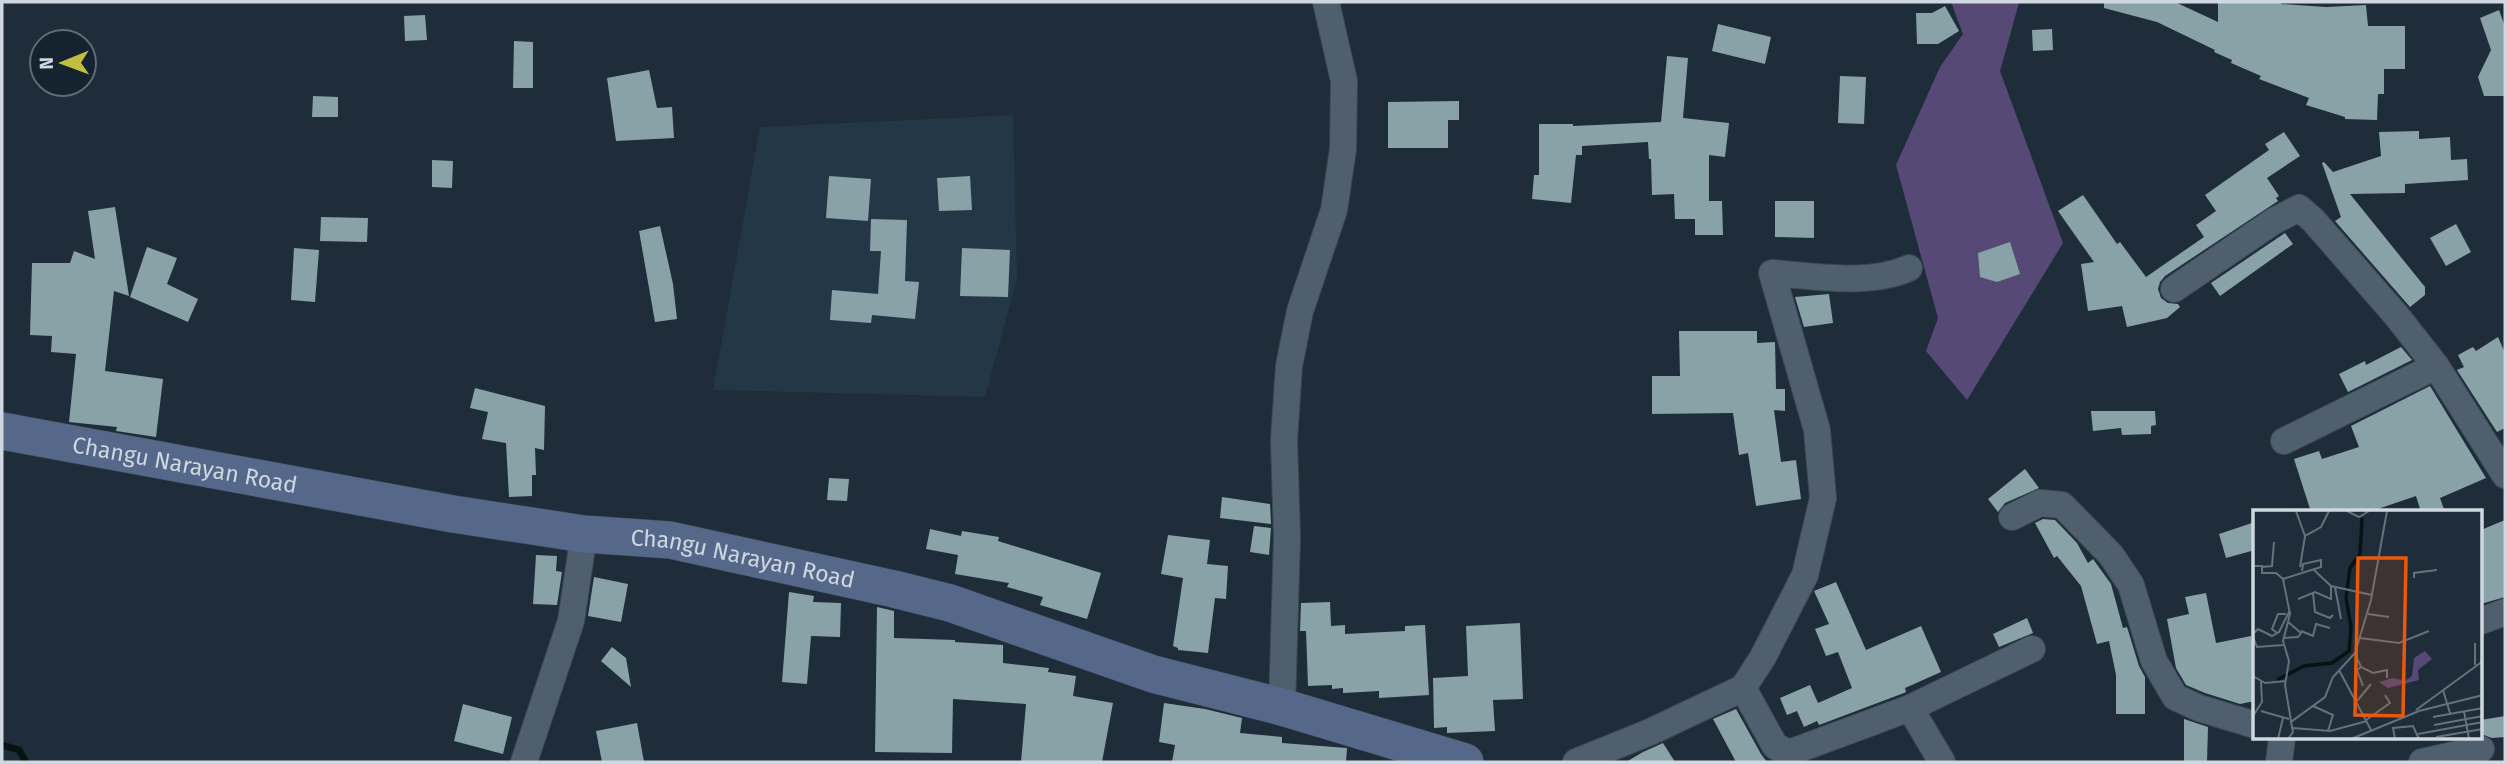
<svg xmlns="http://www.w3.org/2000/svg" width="2507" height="764" viewBox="0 0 2507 764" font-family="'Fira Sans',sans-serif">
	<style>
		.built { fill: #233747 }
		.green { fill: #564976 }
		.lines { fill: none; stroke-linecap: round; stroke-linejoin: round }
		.stream { stroke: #051413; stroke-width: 7 }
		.building { fill: #89a2a8 }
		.street-casing { stroke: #3b4852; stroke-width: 28 }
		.secondary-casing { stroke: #3b4852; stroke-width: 38 }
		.street { stroke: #4f5f6d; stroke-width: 26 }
		.secondary { stroke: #56688a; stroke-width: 37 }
		.labels { text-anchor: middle; stroke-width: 7; stroke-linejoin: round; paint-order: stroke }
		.street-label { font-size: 23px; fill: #cfd8e0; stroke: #14232f }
		.inset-river { fill: none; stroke: #051413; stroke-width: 3.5 }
		.inset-road { fill: none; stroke: #65717c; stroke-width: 2 }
		.view { fill: #e8590c; fill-opacity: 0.15; stroke: #e8590c; stroke-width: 3.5 }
		.inset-edge { fill: none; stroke: #cfd8e0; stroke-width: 3.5 }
	</style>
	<rect width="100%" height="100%" fill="#1e2d39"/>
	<path class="built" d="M1013,115L1017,279L985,397L713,390L760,127Z"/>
	<path class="green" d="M1951,2L2019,3L2000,71L2063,243L1967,400L1926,351L1938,318L1896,165L1940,67L1963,34Z"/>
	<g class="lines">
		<path class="stream" d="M2,745L19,750L26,762"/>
	</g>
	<g class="building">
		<path d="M2104,2H2175L2218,22V2H2281V4L2326,7L2366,5L2368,26H2405V69H2384V94H2378L2377,120L2345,119V117L2306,105L2309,98L2259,79L2261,76L2231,63L2232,60L2214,52L2215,50L2157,22L2104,8Z"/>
		<path d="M1945,6L1959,31L1938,44H1917L1916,13H1932Z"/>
		<path d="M2499,10L2504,24L2505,21V96H2484L2478,77L2491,50L2480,18Z"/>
		<path d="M425,15L427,40L405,41L404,16Z"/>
		<path d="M1718,24L1771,37L1765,64L1712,51Z"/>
		<path d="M2052,29L2053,50L2033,51L2032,30Z"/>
		<path d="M514,41L533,42V88H513Z"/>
		<path d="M1667,56L1688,58L1683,118L1729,123L1725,157L1709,155V201H1722L1723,235H1695V219H1675L1674,194L1652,195L1651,159H1649L1648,142L1582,146V155H1576L1571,203L1532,199L1534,175H1539V124H1573V126L1661,122Z"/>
		<path d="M649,70L657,108L672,107L674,138L616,141L607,78Z"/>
		<path d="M1840,76L1866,77L1864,124L1838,123Z"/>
		<path d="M313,96L338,97V117H312Z"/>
		<path d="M1459,101V120H1448V148H1388V102Z"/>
		<path d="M2419,131V139L2450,137L2451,160L2467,159L2468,180L2405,184V193L2350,194L2425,287V295L2410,307L2335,221L2341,217L2322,163L2324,162L2333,172L2381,156L2379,132Z"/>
		<path d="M2284,132L2300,156L2267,178L2279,196L2276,198L2278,201L2165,276L2160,282L2158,289L2161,298L2168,303L2178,304L2180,307L2167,318L2127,327L2122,306L2088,311L2081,264L2094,262L2058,211L2083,195L2117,244L2120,242L2146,277L2204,237L2196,225L2216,211L2205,195L2269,150L2265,144Z"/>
		<path d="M432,160L453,161L452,188L432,187Z"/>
		<path d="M829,176L871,179L868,221L826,218Z"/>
		<path d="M970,176L972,210L939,211L937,178Z"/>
		<path d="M1775,201H1814V238L1775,237Z"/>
		<path d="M115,207L129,296L114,291L105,371L163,379L156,437L116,431L117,427L69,422L76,354L51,352L52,336L30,335L32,263H70L74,251L95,259L88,211Z"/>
		<path d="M321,217L368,218L367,242L320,241Z"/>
		<path d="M871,219L907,220L905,281L919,282L915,319L872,315L871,323L830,320L832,290L878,294L881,251H870Z"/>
		<path d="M2456,224L2471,252L2446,266L2430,238Z"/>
		<path d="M660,226L673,284L677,319L655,322L639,231Z"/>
		<path d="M2285,233L2293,244L2220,296L2211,283Z"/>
		<path d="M2010,242L2020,274L1997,282L1980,277L1978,253Z"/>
		<path d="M147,247L177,258L167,284L198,299L188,322L130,297Z"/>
		<path d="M294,248L319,250L315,302L291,300Z"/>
		<path d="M962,248L1010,250L1008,297L960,296Z"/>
		<path d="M1829,294L1833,323L1804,327L1795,297Z"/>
		<path d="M1679,331H1757V343L1775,342L1776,389H1785V411L1774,410L1781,462L1796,460L1801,499L1756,506L1748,453L1739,455L1733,413L1652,414V376H1680Z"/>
		<path d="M2498,337L2505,353V428L2497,432L2457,370L2464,367L2458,355L2473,347L2476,351Z"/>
		<path d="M2401,347L2412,360L2348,392L2339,374L2365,361L2366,365Z"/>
		<path d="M2430,386L2486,478L2440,498L2445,512H2421L2416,496L2369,512H2311L2294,459L2319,451L2322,459L2359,447L2351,426Z"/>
		<path d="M475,388L545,406L544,450L535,448L536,475H532V496L509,497L506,443L482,439L488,412L470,408Z"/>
		<path d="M2091,411H2155L2156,425L2151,426V434L2122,435L2121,428L2093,431Z"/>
		<path d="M2025,469L2039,488L2005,503L1998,512L1988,499Z"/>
		<path d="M829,478L849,479L847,501L827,500Z"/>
		<path d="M1222,497L1270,504L1271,524L1220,518Z"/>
		<path d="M2043,519L2055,520L2077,543L2088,563L2093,559L2111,584L2123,628L2127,627L2139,666L2145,677V714H2116V675L2109,641L2097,644L2081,586L2057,556L2054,558L2035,523Z"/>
		<path d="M2505,520V597L2481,604V530Z"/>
		<path d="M2255,522V550L2226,558L2219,534Z"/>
		<path d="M1254,526L1271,528L1269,555L1250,552Z"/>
		<path d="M930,529L961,536L962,531L999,537L998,541L1101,573L1087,619L1040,605L1043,597L1007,587L1009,583L955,574L958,555L926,549Z"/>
		<path d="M1168,535L1210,540L1207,564L1228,566L1226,599L1215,598L1208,653L1178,650V648L1173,646L1183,578L1161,574Z"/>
		<path d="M536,555L557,556L556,571L562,572L557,605L533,604Z"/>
		<path d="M594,577L628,584L621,622L588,616Z"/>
		<path d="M1836,582L1866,650L1921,626L1941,672L1905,688L1906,692L1904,693L1819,725L1817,721L1804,727L1797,711L1787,715L1780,698L1810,685L1818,703L1852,688L1838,652L1826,656L1815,629L1829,624L1814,591Z"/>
		<path d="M789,592L814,596L813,602L841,603L840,637L811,636L807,684L782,682Z"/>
		<path d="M2206,593L2216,643L2251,636L2255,657V701L2240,704L2205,693L2186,685L2176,668L2167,619L2189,614L2185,597Z"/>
		<path d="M1330,602L1331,626L1345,625V634L1405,631V626L1425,625L1429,695L1379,698V691L1343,693V688L1332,689V685L1308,686L1306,631H1300L1301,603Z"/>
		<path d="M877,607L894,611V638L955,640V642L1003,645V663L1049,668L1048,672L1076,676L1073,696L1113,703L1102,762H1021L1026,704L953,699L952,753L875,752Z"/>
		<path d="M2027,618L2033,633L1999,647L1993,634Z"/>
		<path d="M1520,623L1523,699L1493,700L1495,731L1447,733V727L1434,728L1433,678L1468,676L1466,626Z"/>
		<path d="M612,647L626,658L631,687L601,661Z"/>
		<path d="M1164,703L1205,709L1242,718L1240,733L1282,737V743L1347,748L1346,762H1172L1175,745L1159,742Z"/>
		<path d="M463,704L512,717L503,754L454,741Z"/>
		<path d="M1736,709L1761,754L1767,762H1736L1713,719Z"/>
		<path d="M2505,716V737L2492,738L2481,734V720Z"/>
		<path d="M2184,719L2208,727L2207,762H2184Z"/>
		<path d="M637,723L644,762H602L596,731Z"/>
		<path d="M1663,743L1675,762H1626L1643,752Z"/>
	</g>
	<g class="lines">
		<defs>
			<g id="street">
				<path d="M2174,289L2274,221L2299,208L2313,220L2396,315L2436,366L2505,475"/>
				<path d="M2284,441L2436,366"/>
				<path d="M2012,517L2040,503L2062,505L2111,555L2131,585L2154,661L2175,697L2199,708L2255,725"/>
				<path d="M2481,621L2505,612"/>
				<path d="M1743,688L1775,746L1789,753L1910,708L2032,649"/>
				<path d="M1282,707L1287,537L1284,440L1289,366L1300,311L1334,210L1343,149L1344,81L1326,2"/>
				<path d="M1910,708L1942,762"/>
				<path d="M524,762L571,621L584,534"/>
				<path d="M1576,762L1650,732L1743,688L1763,657L1805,575L1823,498L1817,430L1772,273C1815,276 1869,286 1909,268"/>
				<path d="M2279,762L2282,738"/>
				<path d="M2422,762L2481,749"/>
			</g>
			<g id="secondary">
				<path id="s1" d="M2,431L453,514L584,534L670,540L894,589L950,603L1153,674L1282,707L1465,762"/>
			</g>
		</defs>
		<use href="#street" class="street-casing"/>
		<use href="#secondary" class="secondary-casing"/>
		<use href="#street" class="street"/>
		<use href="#secondary" class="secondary"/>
	</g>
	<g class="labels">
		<g class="street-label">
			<text dy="8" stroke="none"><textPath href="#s1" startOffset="186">Changu Narayan Road</textPath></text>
			<text dy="8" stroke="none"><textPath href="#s1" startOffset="752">Changu Narayan Road</textPath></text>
		</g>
	</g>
	<g transform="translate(2253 510)">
		<rect width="229" height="229" fill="#1e2d39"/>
		<path d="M172,141L179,149L165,160L166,170L135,178L126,172L140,168L152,171L159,166L161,148Z" fill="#564976"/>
		<path class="inset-river" d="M24,170L51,156L79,153L96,141L98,117L93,88L97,58L107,44L109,8"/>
		<path class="inset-road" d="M43,1L52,26M94,1L106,7L116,1M0,56H9V63H23L30,69M9,57L19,56L21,32M47,57L52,26L68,17L76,1M61,60L78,76L119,85M161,68V63L184,60M82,77L88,109M60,83L62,102L77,108L80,105M45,89L62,82L78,89V76M115,104L136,107M48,121L60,126L63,114L77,118M24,123L19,119L25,104H33M0,124L5,119L19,126L26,122L37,100M0,127L4,137L30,135M30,128L45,127L48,123L35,112M107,128L146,133L176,121M222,133V155M102,144L108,157L120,163L134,160V168M108,157L104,160L110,176M86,160L118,220M0,166L12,173L33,171M190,180L197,203M104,191L118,174M60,196L80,205L75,221M163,200L230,151M8,201L36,209M211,201L216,229M0,206L9,192L8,172M180,207L230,198M113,210L137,193L132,185M38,211L32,175L36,151L30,131L37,104L30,69L68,57V50L50,54L49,61M181,215L230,206M40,218L77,221L114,211M165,224L230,212M183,227L230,219M25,229L30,208M35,229L40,222L38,212L72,187L80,167L102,143L118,90L134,1M98,229L166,201L230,185M142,229L140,218L160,216L166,229"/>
		<path class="view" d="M105,48H153L150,206L102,205Z"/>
		<rect width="229" height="229" class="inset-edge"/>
	</g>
	<rect width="2507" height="764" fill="none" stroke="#cfd8e0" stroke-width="7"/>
	<g transform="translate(63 63) rotate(269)"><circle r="33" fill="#14232f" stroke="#5f6b76" stroke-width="2"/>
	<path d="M0-5L12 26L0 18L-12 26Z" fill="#c1be40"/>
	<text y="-10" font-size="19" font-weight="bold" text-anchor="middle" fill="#cfd8e0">N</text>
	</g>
</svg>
